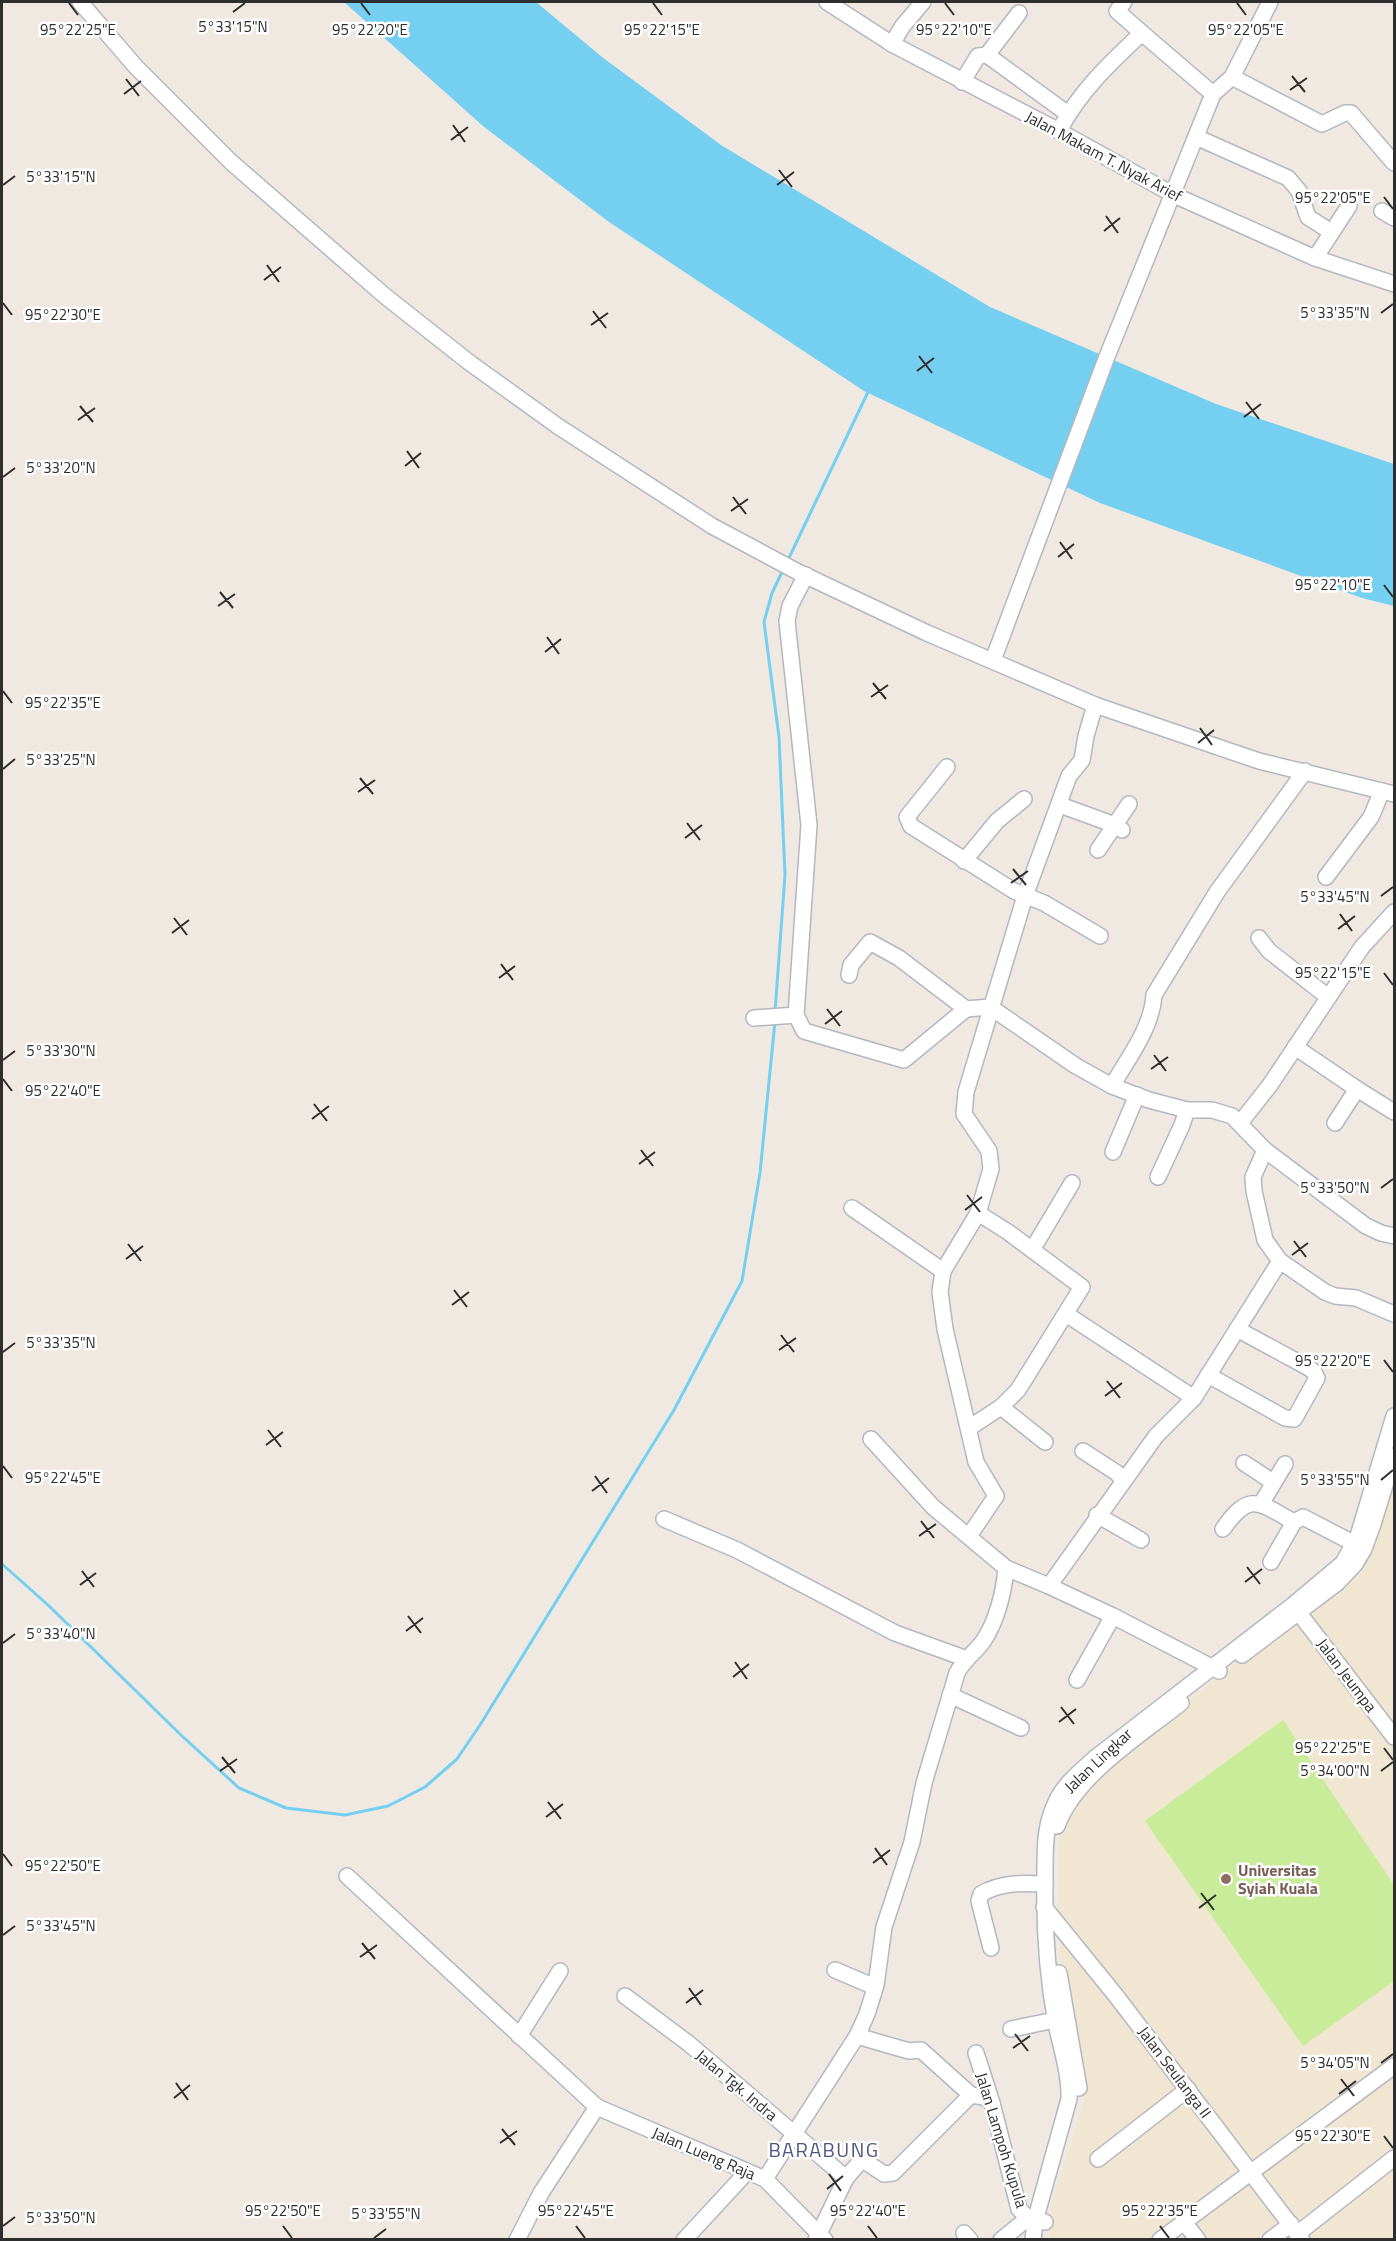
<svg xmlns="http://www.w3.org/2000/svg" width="1396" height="2241" viewBox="0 0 1396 2241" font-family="'Titillium Web',sans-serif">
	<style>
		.education { fill: #f0e6d1 }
		.pitch { fill: #c9ec9a }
		.water { fill: #75cff0 }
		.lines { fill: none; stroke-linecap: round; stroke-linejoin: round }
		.stream { stroke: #75cff0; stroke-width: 3 }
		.minor-casing { stroke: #b4b7c1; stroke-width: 18 }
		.minor { stroke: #fff; stroke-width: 15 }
		.ticks { fill: none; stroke: #2e2e2e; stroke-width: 2 }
		.education-dot { fill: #8d6e63; stroke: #fff; stroke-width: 2 }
		.labels { text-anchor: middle; stroke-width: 5; stroke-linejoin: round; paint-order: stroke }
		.street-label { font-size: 16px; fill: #2e2e2e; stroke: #fff }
		.education-label { font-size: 16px; font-weight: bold; fill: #785e54; stroke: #fff; text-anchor: start }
		.quarter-label { font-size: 20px; letter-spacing: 1.5px; fill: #4d5680; stroke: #fff }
		.ticks-label { font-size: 15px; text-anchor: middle; fill: #2e2e2e; stroke: #fff; stroke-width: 5; stroke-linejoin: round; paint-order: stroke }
	</style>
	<rect width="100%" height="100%" fill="#efe9e1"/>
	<path class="education" d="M1394,1461V2239L1049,2240V2221L1054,2196L1080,2116L1086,2087L1061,1956L1058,1910L1059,1848L1061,1826L1096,1772L1335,1587Z"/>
	<path class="pitch" d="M1283,1720L1394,1885V1981L1303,2046L1145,1821Z"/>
	<path class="water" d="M344,2H536L602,57L721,145L990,307L1216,404L1394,464V606L1362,598L1100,503L864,391L609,222L551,178L483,126Z"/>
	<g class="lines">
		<g class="stream">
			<path d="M787,562L868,392"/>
			<path d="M775,1012L785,875L779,737L764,622L772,593L783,570"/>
			<path d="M2,1564L48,1605L182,1736L239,1788L286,1808L345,1815L388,1806L425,1787L457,1759L480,1725L674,1410L742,1281L760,1173L775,1021"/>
		</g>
		<defs>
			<g id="minor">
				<path d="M80,2L136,67L231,162L385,296L470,363L559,427L712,526L798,572L927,633L1095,705L1259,761L1394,794"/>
				<path d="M827,2L892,44L1059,131L1174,195L1315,258L1394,284"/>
				<path d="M1124,2L1117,11L1142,33"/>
				<path d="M892,44L902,27L923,2"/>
				<path d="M987,55L1068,114"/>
				<path d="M1232,77L1322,124L1345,113H1351L1394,163"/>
				<path d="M962,82L978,56L987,55L1019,13"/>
				<path d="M1059,131C1079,92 1110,63 1142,33L1213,94"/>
				<path d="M1196,137L1288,178L1299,191L1308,217L1331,232"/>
				<path d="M1382,211L1394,218"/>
				<path d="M1315,258L1349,206"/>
				<path d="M993,660L1106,359L1213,94L1232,77L1270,2"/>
				<path d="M947,767L907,817L911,826L1014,891L1044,903L1100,936"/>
				<path d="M1060,805L1115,825L1122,830"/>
				<path d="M1098,850L1129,804"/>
				<path d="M964,861L997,821L1024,799"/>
				<path d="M1326,877L1371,817L1382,791"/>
				<path d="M1259,938L1269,951L1328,997"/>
				<path d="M849,975L851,965L870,942L899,958L966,1009L990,1007L1076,1066L1112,1086L1149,1100L1187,1110H1212L1232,1116L1265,1150L1253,1177L1254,1191L1265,1240L1280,1261L1325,1292L1335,1296L1356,1298L1394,1314"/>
				<path d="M796,1015L809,825L787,621L790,606L806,575"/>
				<path d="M754,1018L796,1015L804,1031L904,1060L966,1009"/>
				<path d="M1295,1047L1357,1089L1394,1112"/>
				<path d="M1112,1086C1128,1058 1152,1028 1154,995L1217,892L1305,771"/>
				<path d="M1240,1123L1270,1085L1362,947L1394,912"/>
				<path d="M1335,1123L1357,1089"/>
				<path d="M1265,1150L1366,1226L1381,1233L1394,1236"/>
				<path d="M1113,1152L1137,1095"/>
				<path d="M1158,1177L1182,1125L1187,1110"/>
				<path d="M852,1208L943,1271"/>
				<path d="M1032,1250L1072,1183"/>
				<path d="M1066,1314L1194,1398"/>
				<path d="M1208,1375L1285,1418L1294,1419L1296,1416L1317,1378L1314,1372L1309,1368L1237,1329"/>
				<path d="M1001,1407L1045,1442"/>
				<path d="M969,1428L1001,1407L1018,1390L1082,1287L1008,1232L978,1213"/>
				<path d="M1083,1451L1117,1473L1123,1480"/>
				<path d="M1244,1463L1273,1482"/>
				<path d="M1261,1504L1285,1464"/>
				<path d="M1097,1515L1141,1540"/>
				<path d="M664,1519L737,1550L895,1633L967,1659"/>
				<path d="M1223,1529C1250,1490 1259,1503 1294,1522"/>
				<path d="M969,1536L996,1496L976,1462L945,1329L940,1292L943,1271L978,1213L991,1169L989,1151L964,1114L966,1092L1025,896L1069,776L1082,760L1086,736L1095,705"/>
				<path d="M1271,1562L1294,1522L1303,1517L1355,1544"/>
				<path d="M1006,1568L1049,1586L1113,1616L1219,1671"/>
				<path d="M1049,1586L1156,1436L1194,1398L1280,1261"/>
				<path d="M1299,1613L1394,1737"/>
				<path d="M1242,1655L1337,1583L1355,1564L1364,1549L1373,1524L1394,1456"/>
				<path d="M1077,1680L1113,1616"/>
				<path d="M950,1695L1021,1728"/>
				<path d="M1057,1826C1075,1776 1139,1736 1181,1703"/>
				<path d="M347,1876L597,2107L541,2193L517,2240"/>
				<path d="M1044,1907L1117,1997L1302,2240"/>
				<path d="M991,1948L979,1901L981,1894C1001,1882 1023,1883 1045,1884"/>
				<path d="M835,1970L875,1987"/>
				<path d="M1059,1973L1079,2088"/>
				<path d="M625,1996L688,2043L846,2178"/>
				<path d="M1011,2029L1055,2020"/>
				<path d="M519,2036L560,1971"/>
				<path d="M857,2036L909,2051L921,2050L971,2095"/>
				<path d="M976,2053L992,2103L1019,2209L1028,2218L1045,2222"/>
				<path d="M597,2107L765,2179L825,2240"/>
				<path d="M1098,2159L1188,2089"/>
				<path d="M863,2160L884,2174L893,2173L971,2095L984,2097L992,2103"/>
				<path d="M765,2179L857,2036L867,2014L876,1985L884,1927L912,1842L924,1783L957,1673C963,1660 976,1652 984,1640C997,1620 1004,1592 1006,1568L933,1507L871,1439"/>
				<path d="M1184,2222L1198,2240"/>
				<path d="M964,2233L970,2240"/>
				<path d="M1297,2234L1394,2158"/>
				<path d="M684,2240L747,2172"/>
				<path d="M816,2240L846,2178L868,2153"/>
				<path d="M1001,2240L1028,2218"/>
				<path d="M1033,2240L1035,2221L1069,2099C1070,2074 1061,2048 1056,2023C1047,1975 1044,1926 1045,1878C1045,1851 1044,1826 1056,1802C1064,1784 1081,1771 1095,1758L1293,1605L1343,1563L1358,1536L1394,1416"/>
				<path d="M1160,2240L1394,2066"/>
				<path d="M1270,2240L1291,2224"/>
			</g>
		</defs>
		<use href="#minor" class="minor-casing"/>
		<use href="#minor" class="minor"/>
	</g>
	<path class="ticks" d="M69,3L78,15M361,3L370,15M653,3L662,15M945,3L954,15M1237,3L1246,15M233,12L245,3M1292,76L1305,92M126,79L139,96M1290,90L1307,78M124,94L141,81M453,125L465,142M451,140L468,127M779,170L792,187M3,185L15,176M777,185L794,172M1384,197L1393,209M1106,216L1118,233M1104,231L1120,218M267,265L279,282M264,280L281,267M3,303L12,315M593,311L606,328M1381,313L1393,304M591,325L608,313M919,356L932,373M917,371L934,358M1246,402L1259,419M80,406L93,422M1244,417L1261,404M78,420L95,408M407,451L419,468M405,466L421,453M3,477L15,468M733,497L746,514M731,511L748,499M1060,542L1072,559M1058,557L1074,544M1384,585L1393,597M220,592L233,608M218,606L235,594M547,637L559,654M545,652L561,639M873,683L886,699M3,691L12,703M871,697L888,685M1200,728L1212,745M1198,743L1214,730M3,769L15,759M360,778L373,794M358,792L375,780M687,823L700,840M685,838L702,825M1013,869L1026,885M1011,883L1028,871M1381,896L1393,887M1340,914L1352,931M174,918L187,935M1338,929L1355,916M172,933L189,920M501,964L513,980M1384,973L1393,985M499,978L515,966M827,1009L840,1026M825,1024L842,1011M1154,1055L1166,1071M3,1060L15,1051M1151,1069L1168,1057M3,1079L12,1091M314,1104L327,1121M312,1119L329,1106M641,1150L653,1166M639,1164L655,1152M1381,1188L1393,1179M967,1195L980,1212M965,1210L982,1197M1294,1241L1306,1257M128,1244L141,1261M1292,1255L1308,1243M126,1259L143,1246M454,1290L467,1307M452,1305L469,1292M781,1335L794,1352M779,1350L796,1338M3,1352L15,1343M1384,1360L1393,1372M1107,1381L1120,1398M1105,1396L1122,1383M268,1430L281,1447M266,1445L283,1432M3,1466L12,1478M595,1476L607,1493M1381,1480L1393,1470M592,1491L609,1478M921,1521L934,1538M919,1536L936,1524M1247,1567L1260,1584M82,1571L94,1587M1245,1582L1262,1569M80,1585L96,1573M408,1616L421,1633M406,1631L423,1618M3,1643L15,1634M735,1662L747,1679M733,1677L749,1664M1061,1707L1074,1724M1059,1722L1076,1709M1384,1748L1393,1760M222,1757L235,1773M220,1771L237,1759M1381,1771L1393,1762M548,1802L561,1819M546,1817L563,1804M875,1848L887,1865M3,1854L12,1866M873,1863L890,1850M1201,1893L1214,1910M1199,1908L1216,1895M3,1935L15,1926M362,1943L375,1959M360,1957L377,1945M689,1988L701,2005M686,2003L703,1990M1015,2034L1028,2051M1013,2048L1030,2036M1381,2063L1393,2054M1341,2079L1354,2096M176,2083L188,2100M1339,2094L1356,2081M174,2098L190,2085M502,2129L515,2145M1384,2136L1393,2148M500,2143L517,2131M829,2174L841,2191M827,2189L843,2176M3,2226L15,2217M283,2226L292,2238M576,2226L585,2238M868,2226L877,2238M1160,2226L1169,2238M374,2238L386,2229"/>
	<circle class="education-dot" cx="1226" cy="1879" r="6"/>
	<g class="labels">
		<g class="street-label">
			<text transform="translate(1104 156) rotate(28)" y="6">Jalan Makam T. Nyak Arief</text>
			<text transform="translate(1347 1675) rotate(53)" y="6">Jalan Jeumpa</text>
			<text transform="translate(1098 1760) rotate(-43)" y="6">Jalan Lingkar</text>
			<text transform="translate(1175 2072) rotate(53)" y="6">Jalan Seulanga II</text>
			<text transform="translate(737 2085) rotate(40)" y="6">Jalan Tgk. Indra</text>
			<text transform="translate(1002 2140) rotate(73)" y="6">Jalan Lampoh Kupula</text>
			<text transform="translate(704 2153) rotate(23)" y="6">Jalan Lueng Raja</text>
		</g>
		<g class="education-label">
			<text x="1238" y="1876">Universitas<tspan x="1238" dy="18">Syiah Kuala</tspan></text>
		</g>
		<g class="quarter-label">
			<text x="824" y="2157">BARABUNG</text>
		</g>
	</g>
	<g class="ticks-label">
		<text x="233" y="32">5°33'15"N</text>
		<text x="78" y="35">95°22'25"E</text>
		<text x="370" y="35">95°22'20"E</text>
		<text x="662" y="35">95°22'15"E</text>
		<text x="954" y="35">95°22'10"E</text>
		<text x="1246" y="35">95°22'05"E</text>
		<text x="61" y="182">5°33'15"N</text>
		<text x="1333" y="203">95°22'05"E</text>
		<text x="1335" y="318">5°33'35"N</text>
		<text x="63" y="320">95°22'30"E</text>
		<text x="61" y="473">5°33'20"N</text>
		<text x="1333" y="590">95°22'10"E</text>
		<text x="63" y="708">95°22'35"E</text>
		<text x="61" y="765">5°33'25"N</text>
		<text x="1335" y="902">5°33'45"N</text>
		<text x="1333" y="978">95°22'15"E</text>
		<text x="61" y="1056">5°33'30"N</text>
		<text x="63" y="1096">95°22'40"E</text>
		<text x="1335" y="1193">5°33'50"N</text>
		<text x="61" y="1348">5°33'35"N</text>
		<text x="1333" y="1366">95°22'20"E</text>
		<text x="63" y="1483">95°22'45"E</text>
		<text x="1335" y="1485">5°33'55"N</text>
		<text x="61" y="1639">5°33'40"N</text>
		<text x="1333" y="1753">95°22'25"E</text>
		<text x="1335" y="1776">5°34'00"N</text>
		<text x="63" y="1871">95°22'50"E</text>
		<text x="61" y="1931">5°33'45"N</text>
		<text x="1335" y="2068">5°34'05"N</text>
		<text x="1333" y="2141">95°22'30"E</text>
		<text x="283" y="2216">95°22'50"E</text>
		<text x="576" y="2216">95°22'45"E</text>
		<text x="868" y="2216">95°22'40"E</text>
		<text x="1160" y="2216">95°22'35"E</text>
		<text x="386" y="2219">5°33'55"N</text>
		<text x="61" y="2223">5°33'50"N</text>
	</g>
	<rect width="1396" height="2241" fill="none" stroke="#2e2e2e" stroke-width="6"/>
</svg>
